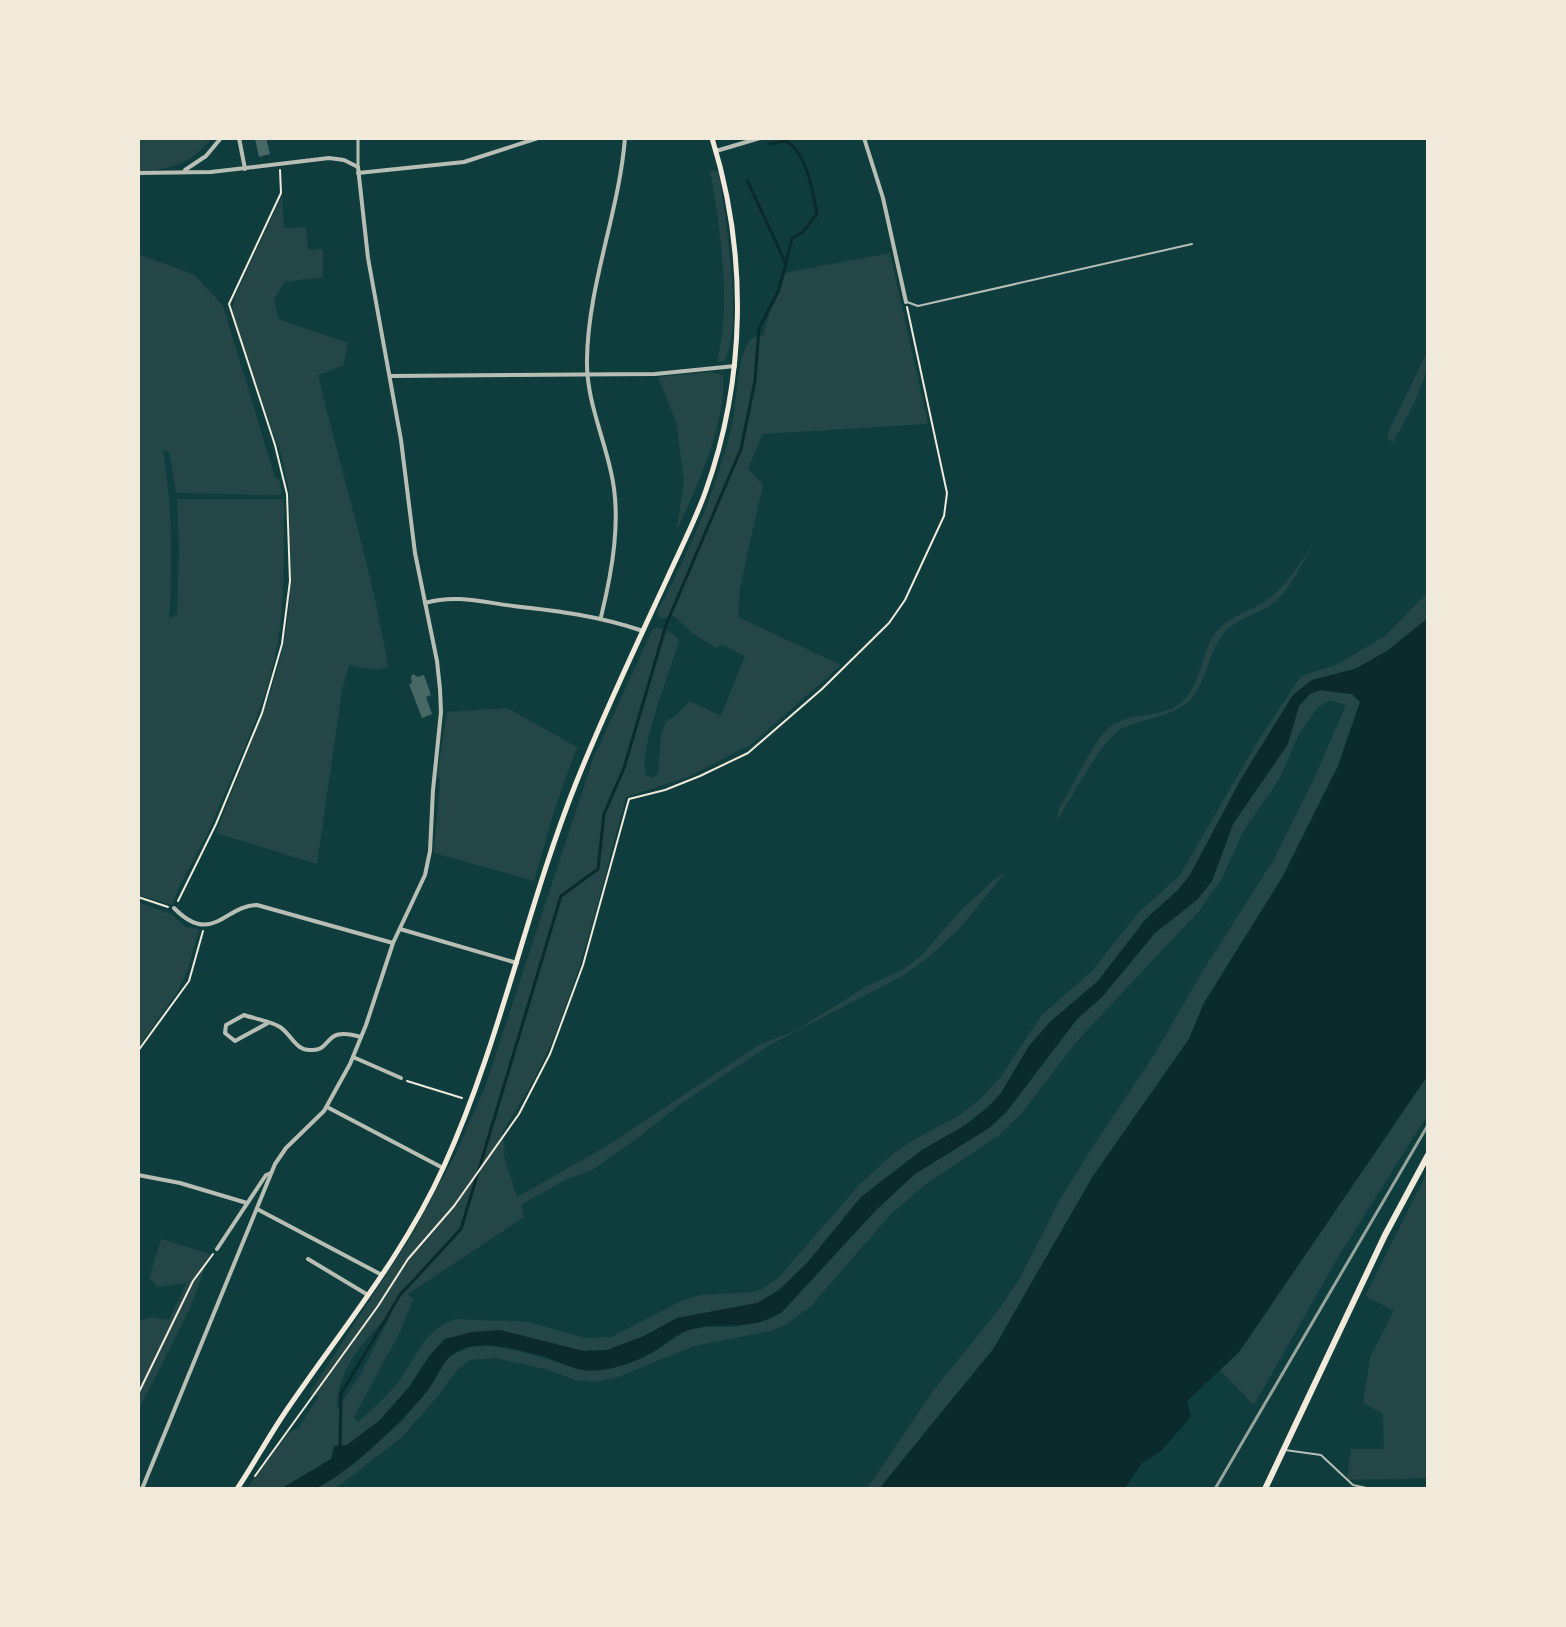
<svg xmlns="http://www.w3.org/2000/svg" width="1566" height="1627" viewBox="0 0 1566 1627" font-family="Lato,sans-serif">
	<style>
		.green { fill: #244646; fill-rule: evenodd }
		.water { fill: #0a2a2b }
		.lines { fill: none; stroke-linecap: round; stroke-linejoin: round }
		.stream { stroke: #0a2a2b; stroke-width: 3 }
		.building { fill: #486865 }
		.path { stroke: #f1e9da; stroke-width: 2 }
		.service { stroke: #b8beb3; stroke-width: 2 }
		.pedestrian { stroke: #b8beb3; stroke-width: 3 }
		.minor { stroke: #b8beb3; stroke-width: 4 }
		.secondary { stroke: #f1e9da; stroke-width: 5 }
		.primary { stroke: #f1e9da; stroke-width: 6 }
		.rail { stroke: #97a49c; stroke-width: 3 }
	</style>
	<rect width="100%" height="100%" fill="#0f3d3e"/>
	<g class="green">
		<path d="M138,138H212C190,164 173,169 140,171Z"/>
		<path d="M710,171H718C725,210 744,330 724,361L717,362C719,350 722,338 723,326C727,275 719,221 710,171Z"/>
		<path d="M282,196L284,228L306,227L308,250L323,249V277L285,282L274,299L278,319L348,343L343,366L318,375C341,473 372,568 388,667L377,670L349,665L342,690L317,864L216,833L271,691L283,648L289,610L291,575L289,491L281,454L231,315L236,294Z"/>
		<path d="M890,253L928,424L763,434L748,468L763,485L740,587L738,617L841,665L752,744L688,777L626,797C603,881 584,968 549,1048C536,1078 519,1105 502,1133L505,1148L503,1153L517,1197L605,1147L759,1045L797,1030L867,986L902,970L920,957L959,912L994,880L1005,873L961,927L930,956L904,975L768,1046L679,1105L642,1135L592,1170L565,1180L521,1205L524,1217L408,1294L413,1300L400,1332L354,1417L358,1422C371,1410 387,1396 398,1382C416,1358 425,1328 456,1319L528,1322L586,1338L611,1337L683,1300L701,1295L752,1292L762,1289L779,1277L859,1185L895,1152L917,1138L960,1115L980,1099L999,1079L1041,1016L1092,971L1137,914L1180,875L1256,744L1301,676L1336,665L1385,636L1428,592V618L1387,651L1355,669L1312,680L1293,695L1241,779L1190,875L1178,890L1145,920L1098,981L1050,1022L1029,1046L1001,1093L988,1107L964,1126L922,1150L861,1197L807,1263L779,1290L757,1303L677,1318L644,1336L607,1350L583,1351L500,1330L430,1355L409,1387L380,1420L331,1459L281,1489H246L288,1433L299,1427L319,1396L309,1394L412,1235L456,1153L485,1087L593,759L653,628L665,629L679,639C672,669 638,749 646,775L652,778L658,773L661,736L666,721L675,716L690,701L721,716L745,656L723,645L716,648L692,633L674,616L660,619L657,613C689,551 718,488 733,420C737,402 737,347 753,338C756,336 761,336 764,334C767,312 780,295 785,273ZM392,1313L361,1373L337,1410C335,1372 366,1337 392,1313Z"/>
		<path d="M138,254L195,275L223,306L275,477L279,479L282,492L281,495L176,493L169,452L163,450C172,506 173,561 169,618L177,614L179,549L177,499H283L284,506C283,553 286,600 277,646C267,705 235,768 212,823C200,851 182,877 172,905L138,895Z"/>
		<path d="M1428,350C1428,383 1410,411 1394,440L1396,444L1387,438L1388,433Z"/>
		<path d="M711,372L723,375C727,423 696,489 676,532L684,481L676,422L658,377Z"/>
		<path d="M1314,543C1304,559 1291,588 1277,600C1262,614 1239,616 1225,632C1208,652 1207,684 1188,702C1171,717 1146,718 1125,727C1103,736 1071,799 1057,821L1059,808C1072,789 1094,738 1111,726C1132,711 1167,719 1185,699C1202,680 1201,652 1216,632C1230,614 1255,611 1272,596C1289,582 1301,561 1314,543Z"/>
		<path d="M1320,690L1352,694L1360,702L1338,766L1283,876L1204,1003L1189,1039L1093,1176L994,1348L879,1489H867L932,1392L999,1309L1020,1278L1059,1201L1091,1149L1154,1055L1204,969L1274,859L1313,781L1346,705L1330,700L1317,708L1298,736L1280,778L1243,832L1221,880L1199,911L1077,1041L1021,1114L999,1135L925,1185L891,1214L811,1306L787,1324L771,1331L694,1346L618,1377L595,1382L575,1380L548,1370L496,1358L469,1360L456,1371L439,1395L401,1438L335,1489H311L350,1466L401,1422L430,1387L447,1358L467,1348L488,1345L519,1351L585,1370L623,1365L652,1353L688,1330L705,1327H737L782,1312L875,1211L915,1174L989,1128L1007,1111L1077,1019L1102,997L1155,933L1212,881L1233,824L1270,770L1299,706L1310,694Z"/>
		<path d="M507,708L577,747L554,811L534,881L434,853L440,780L437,776L447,712Z"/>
		<path d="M138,902L171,914L186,927L199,929L187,972L178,991L138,1048Z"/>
		<path d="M1428,1075V1114L1337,1259L1254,1405L1220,1370L1239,1352Z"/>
		<path d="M1428,1171V1478L1347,1480L1351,1449H1384L1383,1414L1363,1403L1370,1357L1394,1311L1365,1296Z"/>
		<path d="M161,1239L210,1254L190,1308L138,1411V1321L151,1317L169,1320L186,1283L158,1287L149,1278Z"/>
	</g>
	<path class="water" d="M1428,618V1075L1239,1352L1187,1401L1191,1417L1161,1451L1142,1463L1124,1489H879L994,1348L1093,1176L1189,1039L1204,1003L1283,876L1338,766L1360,702L1352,694L1320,690L1310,694L1299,706L1288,744L1233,824L1212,881L1197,900L1155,933L1102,997L1077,1019L1007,1111L989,1128L915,1174L875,1211L782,1312C747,1334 722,1319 689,1330C675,1334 665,1345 653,1352C635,1363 605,1373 583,1370C569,1368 556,1360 543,1356C520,1350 489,1341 465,1348C445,1354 441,1371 430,1387C413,1412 340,1483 312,1489C302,1491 291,1489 281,1489L331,1459L334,1446L347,1445L380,1420L409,1387L430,1355L445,1339L472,1332L500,1330L583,1351L607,1350L644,1336L677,1318L757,1303L779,1290L807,1263L861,1197L922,1150L964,1126L988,1107L1001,1093L1029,1046L1050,1022L1098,981L1145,920L1178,890L1190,875L1241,779L1293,695L1312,680L1355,669L1387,651Z"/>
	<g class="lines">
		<g class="stream">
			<path d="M769,144L786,141C807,153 813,192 817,214L803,232L792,238L786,264"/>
			<path d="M340,1447L341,1394L400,1295L461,1229L561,896L598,869L604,814L624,768L666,625L741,449L755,381L759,328L778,292L786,264L747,180"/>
		</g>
	</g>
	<g class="building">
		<path d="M266,138L270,154L259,157L255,139Z"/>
		<path d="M413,674L418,677L424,675L431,695L426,697L432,714L422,718L409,684L412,683L411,677Z"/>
	</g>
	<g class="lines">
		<g class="path">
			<path d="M138,897L168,907"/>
			<path d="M178,901L216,824L262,713L282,644L290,581L287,494L275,445L229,304L281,193L280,170"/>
			<path d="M138,1051L189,981L203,931"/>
			<path d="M407,1081L462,1098"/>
			<path d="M138,1394L193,1281L213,1254"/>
			<path d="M255,1476L378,1306L408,1259L454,1206L519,1114L550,1054L583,965L629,799L665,790L700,776L748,753L822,689L889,623L905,600L944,516L947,493L907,307"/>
		</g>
		<g class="service">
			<path d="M907,302L918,306L1192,244"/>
			<path d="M1285,1450L1321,1455L1353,1485L1371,1489"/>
		</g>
		<path class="pedestrian" d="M358,167V138"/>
		<g class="minor">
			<path d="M239,138L245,169"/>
			<path d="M864,138L883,198L906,302"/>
			<path d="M716,151L760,138"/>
			<path d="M185,170L206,156L221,138"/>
			<path d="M138,173L211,172L329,158L344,160L358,167L368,258L401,440L415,553L437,661L440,689L441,712L433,790L430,851L425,875L393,943L366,1025L350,1064L324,1111L286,1148L275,1164L142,1489"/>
			<path d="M358,173L464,162L538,138"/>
			<path d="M390,376L655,374L735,366"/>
			<path d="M425,603C456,594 482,602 513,606C559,611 599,616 643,631"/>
			<path d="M601,617C612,572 622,518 611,472C603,435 586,398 587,360C588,284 619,213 625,138"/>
			<path d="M174,908C212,947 225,905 257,905L393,943"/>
			<path d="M400,929L517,963"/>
			<path d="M268,1023L235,1041L225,1033L226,1025L244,1015C255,1019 271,1021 280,1027C291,1034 295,1050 310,1050C334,1052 321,1025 361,1037"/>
			<path d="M353,1057L401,1078"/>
			<path d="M327,1107L443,1168"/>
			<path d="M138,1175L180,1183L247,1203"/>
			<path d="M257,1209L382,1275"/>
			<path d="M217,1249L266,1175L271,1173"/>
			<path d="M308,1259L368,1295"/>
		</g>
		<path class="secondary" d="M237,1489C255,1462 270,1434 288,1408C342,1329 404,1255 444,1166C500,1043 526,909 576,783C603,715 635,648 666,581C679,552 694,523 705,493C746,379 748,254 712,138"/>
		<path class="primary" d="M1265,1489L1385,1235L1428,1155"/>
		<path class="rail" d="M1215,1489L1428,1125"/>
	</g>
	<rect width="1566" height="1627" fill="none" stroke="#f1e9da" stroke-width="280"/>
</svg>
